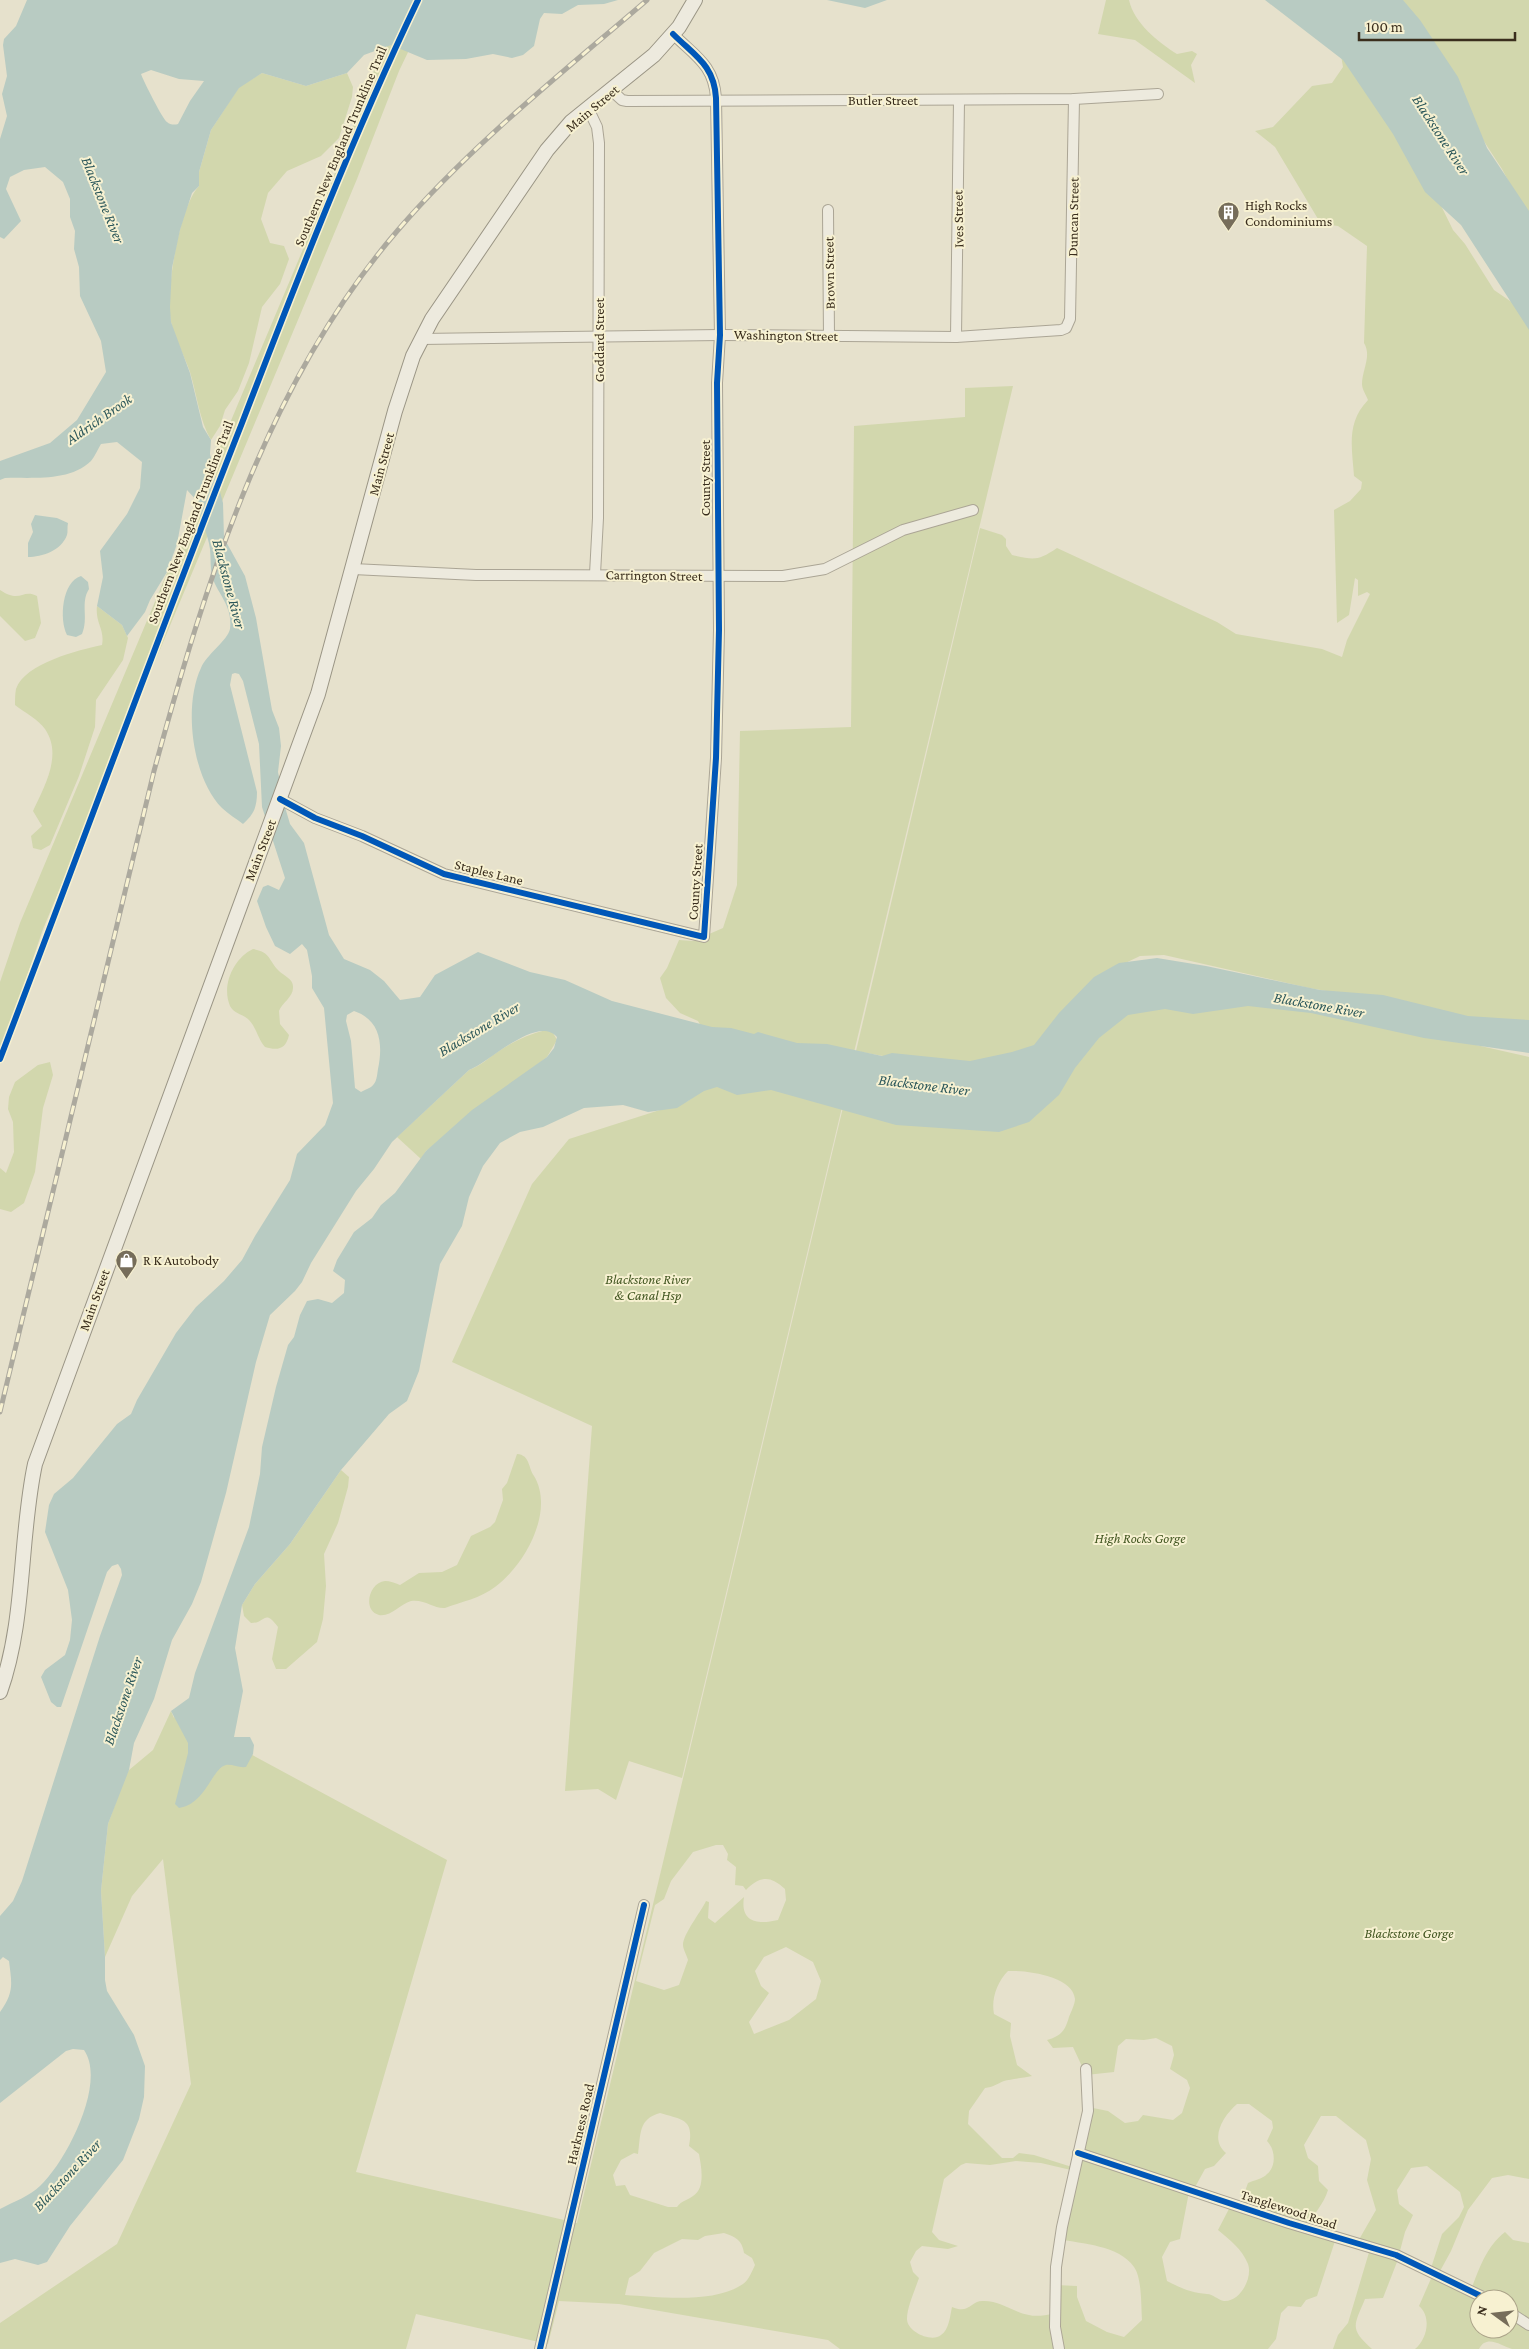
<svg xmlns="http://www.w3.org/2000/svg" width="1529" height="2349" viewBox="0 0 1529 2349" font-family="'Crimson Pro',serif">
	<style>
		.green { fill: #d2d7ad; fill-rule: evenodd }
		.water { fill: #b8cbc2; fill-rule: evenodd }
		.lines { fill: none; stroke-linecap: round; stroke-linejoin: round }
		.minor-casing { stroke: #aba595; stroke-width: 12 }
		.secondary-casing { stroke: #9a9585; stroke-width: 16 }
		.minor { stroke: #edeade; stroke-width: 10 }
		.secondary { stroke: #edeade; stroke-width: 14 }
		.rail-casing { stroke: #aca99e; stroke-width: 5 }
		.rail { stroke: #f7f1d1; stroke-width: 3; stroke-dasharray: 9; stroke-linecap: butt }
		.cycleway-casing { stroke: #f7f1d1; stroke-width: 9 }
		.cycleway { stroke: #0057b8; stroke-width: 6 }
		.labels { text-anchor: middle; stroke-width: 4; stroke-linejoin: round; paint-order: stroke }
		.street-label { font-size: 14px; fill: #3a2e1d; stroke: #f7f1d1 }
		.poi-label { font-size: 14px; fill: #3a2e1d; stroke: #f7f1d1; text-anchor: start }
		.park-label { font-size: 14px; font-style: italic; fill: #435722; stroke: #f7f1d1 }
		.water-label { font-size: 15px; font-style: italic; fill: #2b575a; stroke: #f7f1d1 }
	</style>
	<rect width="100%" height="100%" fill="#e6e1cc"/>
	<g class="green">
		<path d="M407,0H433L399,71L357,179L43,929L0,1056V982L20,923L335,173L376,65Z"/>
		<path d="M1106,0H1129C1134,23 1158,42 1177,54L1192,51L1197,54L1191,65L1195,83L1135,40L1098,34Z"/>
		<path d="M1392,0H1529V220L1502,169Z"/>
		<path d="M1338,38L1389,100L1453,230L1465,244L1494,290L1513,303L1529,327V1024L1474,1022L1420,1007L1309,988L1164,955L1140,956L1094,978L1028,1064L910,1061L856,1051L980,528L1002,535L1006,539V546L1012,555C1034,560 1038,561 1057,548L1217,622L1236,634L1322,649L1342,657L1347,640L1370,594L1367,592L1358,596V580L1355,578L1349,615L1337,623L1334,510L1350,501L1361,489L1362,482L1354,476C1352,447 1346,423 1368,400C1366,395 1362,389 1362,384C1362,370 1372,356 1364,343L1367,246L1338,226L1321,224L1275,147L1255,131L1273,127L1312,86L1332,83L1343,67Z"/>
		<path d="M262,73L306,86L347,73L353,87L352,97L339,138L321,156L287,171L268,193L261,219L270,243L284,246L289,259L280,284L262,307L249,363L238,391L225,410L220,426L211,440C199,419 197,395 190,372C184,355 175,339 171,322C165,293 179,207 199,186V172L211,130L239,87Z"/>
		<path d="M1013,386L850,1069L713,1047L698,1021L680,1013L666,998L660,978L667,968L679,940L693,941L723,928L737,885L740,731L851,727L854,426L965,417V388Z"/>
		<path d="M0,590C21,604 22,588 37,596L41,623L35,638L25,641L0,616Z"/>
		<path d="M97,606L122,625L128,638L123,660L96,700L95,727L79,776L50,845L41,850L33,848L31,836L42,826L33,811C44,787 63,755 45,729C39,720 24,712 15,705C15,700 15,694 16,689C25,663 79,650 102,645C105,629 95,623 97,606Z"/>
		<path d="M253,949C271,952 268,960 279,971C284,976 294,979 293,988C293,997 282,1003 279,1011L280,1024L289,1035C286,1049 278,1051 265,1047C258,1039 256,1027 249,1020C243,1014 234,1014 230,1006C221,985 234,958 253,949Z"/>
		<path d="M1154,981L1392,1026L1529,1057V2179L1508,2175L1492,2178L1468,2210L1451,2251L1439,2273L1471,2290C1479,2269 1486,2247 1505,2232L1513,2240L1529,2243V2349C1524,2349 1517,2349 1512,2349C1501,2346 1487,2334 1479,2349H1415C1427,2339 1432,2317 1419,2306L1433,2274L1431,2268L1442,2234L1459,2217L1464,2207L1460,2192L1427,2166L1411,2168L1397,2190L1399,2204L1413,2215L1405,2232L1397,2262L1383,2298L1365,2299C1354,2326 1349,2328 1372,2349H1333L1338,2335L1348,2323L1370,2249L1357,2243L1376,2210L1367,2180L1371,2159L1366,2140L1336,2116H1321L1304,2145L1308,2158L1318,2166L1319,2181L1328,2190C1324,2204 1313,2214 1307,2228L1336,2238L1317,2296L1306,2300L1301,2307L1288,2306L1281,2313L1276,2339L1268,2349H840L828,2340L619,2304L559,2301L548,2344L416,2314L406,2349H0V2323L117,2244L191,2084L163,1859L132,1896L105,1957L101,1891L108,1824L125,1777L129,1770L153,1750L171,1711L174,1718L176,1714L447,1860L356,2172L577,2223L845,1099L1070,1059ZM716,1845H723L728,1854L727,1860L736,1867L735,1885L743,1886L746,1890C760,1876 770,1875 785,1889L786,1900L778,1920C757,1925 740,1922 744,1897L715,1923L708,1918L709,1902L706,1901C701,1912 683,1934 683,1945C683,1949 687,1956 688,1960L679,1985L664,1990L636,1981L655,1905L664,1899L671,1881L693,1852ZM786,1947L813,1962L821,1981L816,1999L789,2020L754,2034L749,2022L769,1993L761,1986L755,1971L764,1957ZM1008,1971C1026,1970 1073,1976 1075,1999C1075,2004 1071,2012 1069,2017C1065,2031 1061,2036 1047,2040L1053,2048L1073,2047L1086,2075L1114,2072L1118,2046L1126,2039L1144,2040L1156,2038L1172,2046L1174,2055L1170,2069L1187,2080L1190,2088L1182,2113L1173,2120L1143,2115L1138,2121L1125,2123L1108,2111L1088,2107L1072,2167L1034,2155L1019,2153L1013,2158H1002L968,2124L969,2111L985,2088C993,2087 997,2084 1004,2081C1011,2079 1023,2078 1032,2076L1017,2065L1010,2036L1011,2023L994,2014C991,1999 997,1982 1008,1971ZM1237,2104H1249L1272,2121L1273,2128L1267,2141C1275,2149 1277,2166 1267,2174C1263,2179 1254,2180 1248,2183L1240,2205H1231L1218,2230C1230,2240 1242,2249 1248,2264C1253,2278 1240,2302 1224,2301C1218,2300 1213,2294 1207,2294C1191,2293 1181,2288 1167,2281L1162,2257L1170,2242L1180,2239L1189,2192L1194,2189L1205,2169L1214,2166L1226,2153C1209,2139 1223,2116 1237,2104ZM660,2113C683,2120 694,2119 689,2146L699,2154C701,2166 706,2188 693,2196C687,2201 682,2200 677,2207H668L630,2195L625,2185L616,2186L613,2175L621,2160L634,2153L638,2154C641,2134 638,2119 660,2113ZM1016,2161L1041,2163L1071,2170L1059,2239C1082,2244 1119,2245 1134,2267C1142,2278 1141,2305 1142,2320L1124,2337L1107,2332L1086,2321L1077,2297V2286L1056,2285L1053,2314C1046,2315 1036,2317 1029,2315C1013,2312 1001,2301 984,2301C970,2300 970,2315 952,2307C950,2316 949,2330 941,2335C932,2343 907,2332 907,2319C907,2307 915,2290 919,2278L913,2272L910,2262L916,2251L922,2246L948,2249L958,2246L939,2240L932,2232L944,2179L961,2165L966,2163L990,2165ZM724,2233C736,2237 742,2240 744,2253L752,2258L755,2265C752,2271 749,2280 743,2284C714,2304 659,2297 625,2295L629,2278L640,2271L654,2253L682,2239L698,2240L705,2236ZM1479,2299H1509V2329H1479Z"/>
		<path d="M546,1030L552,1031L557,1040L547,1057L426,1151L421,1159L397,1137L469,1070C481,1066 488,1058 499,1051C514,1041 529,1034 546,1030Z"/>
		<path d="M50,1062L53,1075L43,1108L35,1172L24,1203L11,1212L0,1209V1168L6,1173L14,1152L13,1122L8,1109L9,1097L15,1082L38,1065Z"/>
		<path d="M729,1071L848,1082L682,1778L629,1761L616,1800L598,1789L565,1791L592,1426L452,1362L532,1184L569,1139L688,1101Z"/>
		<path d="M517,1454C530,1455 528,1467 534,1476C555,1511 525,1565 495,1587C481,1598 461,1602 445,1608C434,1609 425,1599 411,1601C400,1604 391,1617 379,1615C362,1611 369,1582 385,1581C390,1581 395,1583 400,1585L419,1573L442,1572L457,1565L471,1536L490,1527L495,1522L503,1500L502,1489L507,1483Z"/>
		<path d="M341,1470L349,1477L348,1487L338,1523L324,1554L326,1586L323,1619L317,1642L286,1669H276L272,1659L278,1627C264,1608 266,1623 251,1623L244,1616L242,1605L255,1584L290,1544Z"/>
	</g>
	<g class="water">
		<path d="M27,0H618L604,4L578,5L562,14L544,13L540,19L534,46L523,55L512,58L493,54L466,59L427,60L391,45L364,55L347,73L306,86L262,73L239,88L211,130L199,172V186L192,193L180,230L172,268L170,307L171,322L190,373L203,427L211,440L210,454L223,503L224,538L245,576L256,618L272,710L279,728L281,746L278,772L285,807L290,824L304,843L329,935L344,959L370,970L384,981L400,1000L420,997L435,975L478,952L530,972L565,980L612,1001L712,1027L731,1028L754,1034L758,1032L797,1043L827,1044L882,1056L892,1053L970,1061L1012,1052L1034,1045L1059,1013L1094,977L1119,963L1157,958L1206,966L1320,990L1383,995L1468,1016L1529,1020V1053L1424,1038L1311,1013L1248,1006L1193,1014L1165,1009L1128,1015L1099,1038L1075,1068L1059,1095L1029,1122L999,1132L896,1125L771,1090L737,1095L717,1087L704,1091L677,1108L648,1112L623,1105L584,1108L543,1127L520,1132L500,1143L483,1166L469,1197L462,1226L440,1264L419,1371L407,1401L389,1414L341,1470L290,1544L255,1584L242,1605L235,1648L243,1691L234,1737H250L254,1745L253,1754L246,1767C239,1768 232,1764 226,1765C212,1768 206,1804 179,1808L175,1804L188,1753V1743L171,1711L189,1698L195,1673L249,1527L260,1474L262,1447L276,1387L288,1345L294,1337L300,1315L307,1301L318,1299L332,1303L344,1293L345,1280L333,1271L337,1260L354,1232L372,1218L381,1205L395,1193L426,1151L472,1110L547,1057L554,1048L557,1037C537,1014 489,1063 469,1070L392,1142L374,1169L356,1191L311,1263L302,1282L295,1291L270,1315L256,1362L226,1493L201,1582L192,1604L172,1640L154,1699L134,1743L129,1770L108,1824L101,1891L105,1957V1980L107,1991L134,2035L145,2066L144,2097L139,2119L123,2160L70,2226L47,2262L38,2265L15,2259L0,2263V2209C13,2202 30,2196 40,2186C66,2162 107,2083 84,2050L73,2049L66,2051L0,2103V2012C14,1992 12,1985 9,1961L3,1957L0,1960V1916L13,1901L22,1881L100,1636L122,1575L121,1569L118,1564L112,1566L107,1572L61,1707H57L51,1702L41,1677L45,1670L65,1655L70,1640L72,1620L68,1590L45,1532L49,1505L54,1494L73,1478L117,1424L131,1414L137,1400L176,1333L196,1307L224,1281L242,1260L255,1236L290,1180L297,1154L325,1125L333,1103L324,1008L312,988V976L307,950L302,944L290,954L275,946L266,927L257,901L263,887L268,885L279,890L285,878L262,807L259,744L243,681L239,674L235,673L232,674L230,685L257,792C257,807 254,814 243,824C237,819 228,814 222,808C192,778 183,706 201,668C206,655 228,640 230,629C233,605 217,594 212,576C210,567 211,558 210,549C208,533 199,518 198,502L187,490L177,544L167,572L150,600L145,612L127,636L122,625L97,606L103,577L100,551L127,514L140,488L142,462L117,442L101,444C98,449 95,456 91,461C69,482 33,477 5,478L0,480V461L50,443L77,420L106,372L101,341L80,296L79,267L74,249L75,231L70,217V199L63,182L45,167L24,170L10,177L6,189L21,221L4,239L0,237V139L7,116L2,94L7,76L3,45L4,39L16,26ZM151,70L179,79L204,81L190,101L178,124C175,125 170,125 167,122C163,120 143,80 141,74ZM354,1011C381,1020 383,1045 378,1069C377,1075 377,1083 371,1087C368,1089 364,1090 361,1092L355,1088L351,1041L346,1021L347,1015Z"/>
		<path d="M827,0H887L865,8Z"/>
		<path d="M1265,0H1403L1420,20L1458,77L1487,148L1529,211V330L1461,225L1425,192L1393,134L1343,60Z"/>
		<path d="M35,515L57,518L68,523C67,527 68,532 67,535C61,551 42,557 28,557V543L33,532L31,524Z"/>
		<path d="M81,576L88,582L89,589C80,603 89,618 82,634L76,637L67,635C59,619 62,582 81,576Z"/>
	</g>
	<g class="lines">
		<defs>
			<g id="minor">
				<path d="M611,90L622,100L627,101L1074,99L1158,94"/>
				<path d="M588,108L597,127L599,143L598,518L595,574"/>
				<path d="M828,210L829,336"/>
				<path d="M956,337L959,100"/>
				<path d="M421,339L720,335L956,337L1061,330L1066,328L1070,319L1074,99"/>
				<path d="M353,569L476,575L783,576L825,569L903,530L973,510"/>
				<path d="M280,799L315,818L362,836L444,874L704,937L716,758L719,630L717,383L720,335L716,98C714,65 695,56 673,34"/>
				<path d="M1078,2153L1289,2223L1396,2255L1487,2299"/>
				<path d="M1509,2312L1529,2325"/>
				<path d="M540,2349L644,1905"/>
				<path d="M1059,2349L1055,2327L1056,2267L1062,2227L1088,2111L1086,2069"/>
			</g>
			<path id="secondary" d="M0,1692C26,1619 19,1539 35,1464L318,694L395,411L413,356L432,319L547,150L571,122L654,55L679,27L695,0"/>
		</defs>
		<use href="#minor" class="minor-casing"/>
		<use href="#secondary" class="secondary-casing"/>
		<use href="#minor" class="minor"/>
		<use href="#secondary" class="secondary"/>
		<defs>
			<path id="rail" d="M0,1412L154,771C206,581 267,382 398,230C470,146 563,72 647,0"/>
		</defs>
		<use href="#rail" class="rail-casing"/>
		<use href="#rail" class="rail"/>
		<defs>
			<g id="cycleway">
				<path d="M280,799L315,818L362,836L444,874L704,937L716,758L719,630L717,383L720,335L716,98C714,65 695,56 673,34"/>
				<path d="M0,1059C81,847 159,634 242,423C297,280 352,138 418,0"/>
				<path d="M1078,2153L1289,2223L1396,2255L1487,2299"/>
				<path d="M540,2349L644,1905"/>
			</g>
		</defs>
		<use href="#cycleway" class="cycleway-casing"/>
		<use href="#cycleway" class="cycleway"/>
	</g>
	<defs>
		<symbol id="building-pin" viewBox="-11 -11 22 30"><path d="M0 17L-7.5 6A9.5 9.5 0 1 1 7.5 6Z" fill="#766d5a" stroke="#f7f1d1"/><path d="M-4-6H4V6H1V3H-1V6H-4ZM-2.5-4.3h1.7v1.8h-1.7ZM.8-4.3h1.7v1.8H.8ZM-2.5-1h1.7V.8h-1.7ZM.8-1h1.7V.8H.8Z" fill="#fff"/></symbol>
		<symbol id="shop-pin" viewBox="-11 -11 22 30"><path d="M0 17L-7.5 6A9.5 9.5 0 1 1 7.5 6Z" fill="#766d5a" stroke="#f7f1d1"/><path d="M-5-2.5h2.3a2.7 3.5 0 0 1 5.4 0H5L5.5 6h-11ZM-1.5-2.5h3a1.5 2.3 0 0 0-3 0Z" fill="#fff"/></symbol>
	</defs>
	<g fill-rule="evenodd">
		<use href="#building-pin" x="1216" y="200" width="25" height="34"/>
		<use href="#shop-pin" x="114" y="1248" width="25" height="34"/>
	</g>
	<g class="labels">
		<g class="street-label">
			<text x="883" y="105">Butler Street</text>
			<text transform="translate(592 108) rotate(-40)" y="5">Main Street</text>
			<text transform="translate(340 146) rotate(-67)" y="5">Southern New England Trunkline Trail</text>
			<text transform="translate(1073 217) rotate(-89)" y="5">Duncan Street</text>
			<text transform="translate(958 219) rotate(-91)" y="5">Ives Street</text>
			<text transform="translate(829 273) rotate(-91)" y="5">Brown Street</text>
			<text transform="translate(786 335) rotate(1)" y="5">Washington Street</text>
			<text transform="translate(599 340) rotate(-90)" y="5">Goddard Street</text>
			<text transform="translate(381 464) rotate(-75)" y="5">Main Street</text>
			<text transform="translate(705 478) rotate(-90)" y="5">County Street</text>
			<text transform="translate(190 522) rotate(-69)" y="5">Southern New England Trunkline Trail</text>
			<text transform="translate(654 575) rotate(1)" y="5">Carrington Street</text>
			<text transform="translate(260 850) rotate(-69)" y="5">Main Street</text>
			<text transform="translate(489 872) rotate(14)" y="5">Staples Lane</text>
			<text transform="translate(695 882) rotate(-86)" y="5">County Street</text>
			<text transform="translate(94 1300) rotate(-70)" y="5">Main Street</text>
			<text transform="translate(580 2124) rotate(-77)" y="5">Harkness Road</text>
			<text transform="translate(1289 2209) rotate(18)" y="5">Tanglewood Road</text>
		</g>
		<g class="poi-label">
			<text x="1245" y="210">High Rocks<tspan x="1245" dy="16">Condominiums</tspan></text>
			<text x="143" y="1265">R K Autobody</text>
		</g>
		<g class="park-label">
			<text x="648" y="1284">Blackstone River<tspan x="648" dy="16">&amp; Canal Hsp</tspan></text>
			<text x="1140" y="1543">High Rocks Gorge</text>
			<text x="1409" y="1938">Blackstone Gorge</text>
		</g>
		<g class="water-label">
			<text transform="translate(1441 135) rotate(57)" y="5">Blackstone River</text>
			<text transform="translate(103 200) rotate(68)" y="5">Blackstone River</text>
			<text transform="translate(99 419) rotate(-35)" y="5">Aldrich Brook</text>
			<text transform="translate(229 584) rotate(75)" y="5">Blackstone River</text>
			<text transform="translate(1319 1005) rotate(10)" y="5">Blackstone River</text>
			<text transform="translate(479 1029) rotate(-31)" y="5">Blackstone River</text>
			<text transform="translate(924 1085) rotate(7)" y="5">Blackstone River</text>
			<text transform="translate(123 1701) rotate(-71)" y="5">Blackstone River</text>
			<text transform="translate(67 2175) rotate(-47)" y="5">Blackstone River</text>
		</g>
	</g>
	<g transform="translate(1494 2314) rotate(285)"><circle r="24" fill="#f7f1d1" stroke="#aba389"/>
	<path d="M0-4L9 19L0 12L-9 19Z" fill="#766d5a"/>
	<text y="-8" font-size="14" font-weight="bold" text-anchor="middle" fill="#3a2e1d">N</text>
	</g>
	<path d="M1359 32v8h156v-8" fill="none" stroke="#3a2e1d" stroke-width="2.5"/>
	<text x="1366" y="32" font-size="15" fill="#3a2e1d" stroke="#f7f1d1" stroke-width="4" paint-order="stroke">100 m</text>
</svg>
